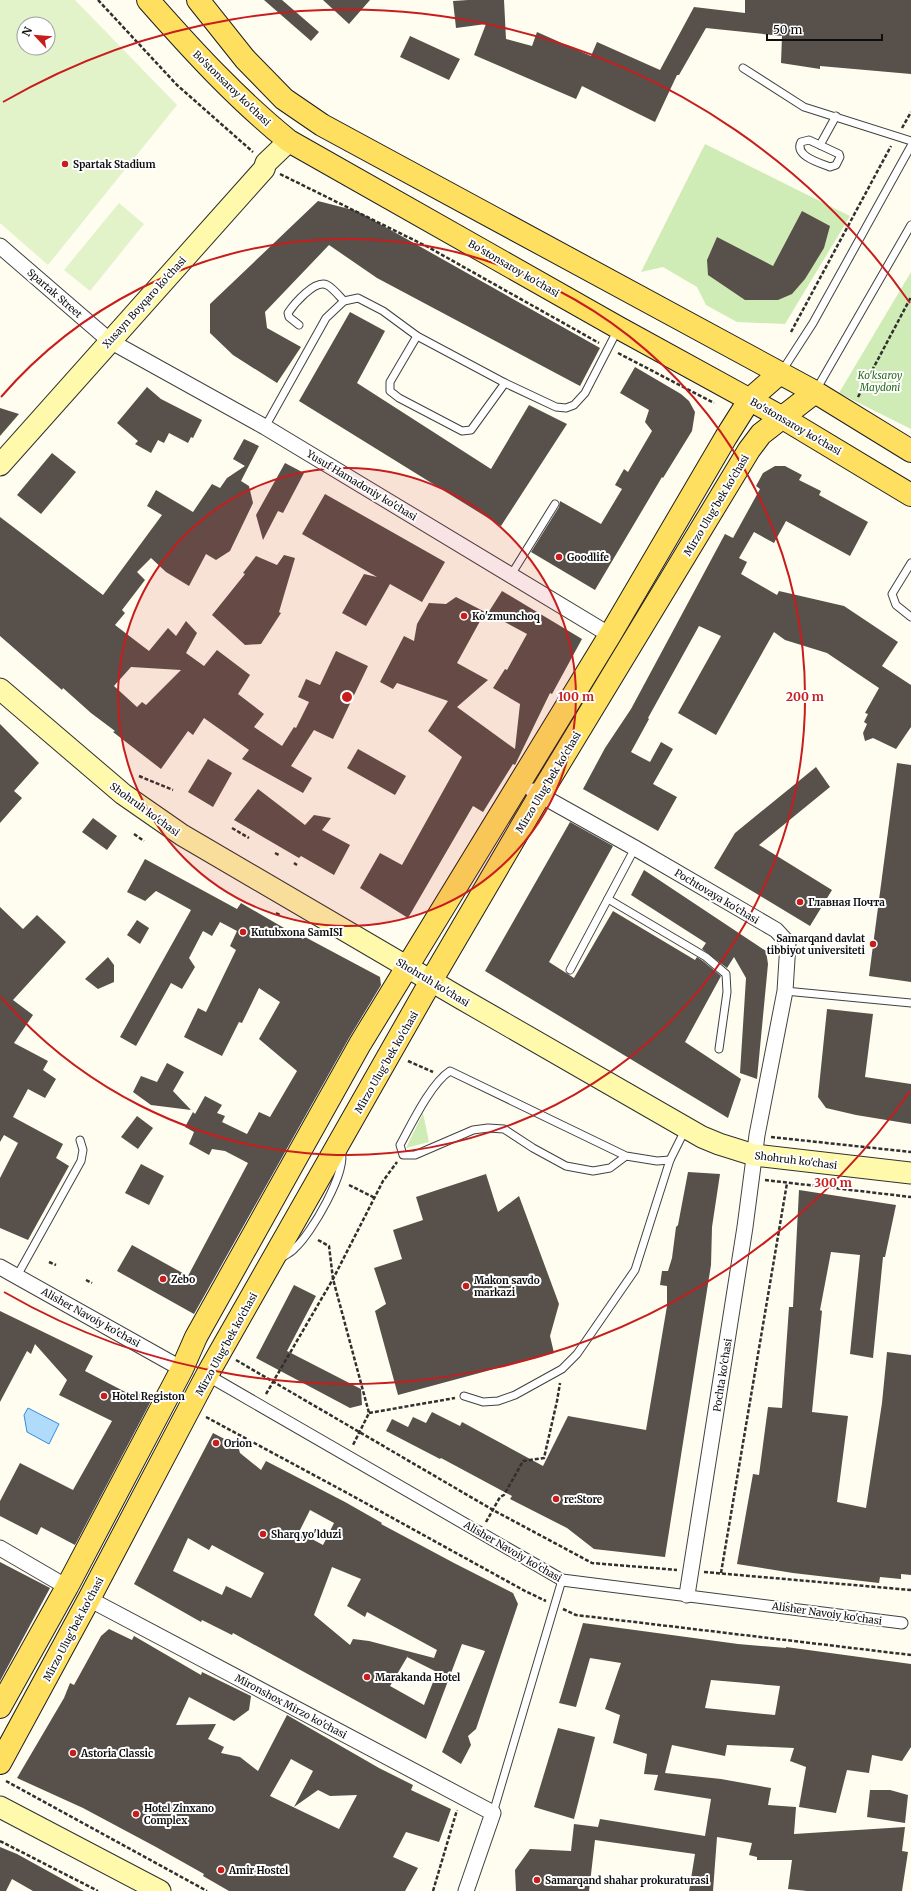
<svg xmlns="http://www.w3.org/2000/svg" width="911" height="1891" viewBox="0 0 911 1891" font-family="Merriweather,serif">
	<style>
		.green { fill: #d0ecb6 }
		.pitch { fill: #e2f3c9; fill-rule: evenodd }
		.water { fill: #b1dbfa; stroke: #338ed6 }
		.building { fill: #58504a; fill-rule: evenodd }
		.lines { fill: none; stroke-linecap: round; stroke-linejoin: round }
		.service-casing { stroke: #414141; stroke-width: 9 }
		.pedestrian-casing { stroke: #414141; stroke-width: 13 }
		.minor-casing { stroke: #414141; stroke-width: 17 }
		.secondary-casing { stroke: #303030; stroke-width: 23 }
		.primary-casing { stroke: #1f1f1f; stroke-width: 24 }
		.path { stroke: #303030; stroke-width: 2.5; stroke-dasharray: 4 2; stroke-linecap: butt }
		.service { stroke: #fff; stroke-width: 7 }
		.pedestrian { stroke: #fff; stroke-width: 11 }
		.minor { stroke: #fff; stroke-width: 15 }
		.secondary { stroke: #fff9ab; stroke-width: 21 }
		.primary { stroke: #ffdf60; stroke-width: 22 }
		.ring { fill: none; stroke: #c81d1d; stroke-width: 2 }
		.poi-dot { fill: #c81d1d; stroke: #fff; stroke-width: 1.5 }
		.labels { text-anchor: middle; stroke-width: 4; stroke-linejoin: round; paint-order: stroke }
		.street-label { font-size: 10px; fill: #0e0e0e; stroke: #fff }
		.poi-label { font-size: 10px; font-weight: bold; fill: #0e0e0e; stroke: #fff; text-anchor: start }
		.park-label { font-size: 10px; font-style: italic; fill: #276b1a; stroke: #fff }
		.centre { fill: #c81d1d; stroke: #fff; stroke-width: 2 }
		.ring-label { font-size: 12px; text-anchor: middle; font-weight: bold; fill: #c81d1d; stroke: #fff; stroke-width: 4; stroke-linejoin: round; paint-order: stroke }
	</style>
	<rect width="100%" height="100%" fill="#fffdf0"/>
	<g class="green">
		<path d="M705,144L850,216L785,324L737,322L706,305L697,287L663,267L641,272Z"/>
		<path d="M911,272V429L839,393Z"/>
		<path d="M423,1113L429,1142L406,1148Z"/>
	</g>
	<g class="pitch">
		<path d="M0,0H75L177,105L48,265L0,223ZM24,24H48V48H24Z"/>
		<path d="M119,203L144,224L90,291L64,270Z"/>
	</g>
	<path class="water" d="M28,1408L59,1424L49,1444L27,1432L24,1415Z"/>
	<g class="building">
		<path d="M264,0H282L319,32L311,41Z"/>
		<path d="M323,0H370L349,24Z"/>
		<path d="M468,0H504L506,39L532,46L537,32L591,56L597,42L660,70L694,7L745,13V0H911V74L820,66V69L781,63L782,36L706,28L679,75H677L655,122L582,86L576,99L474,55L486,24L456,28L453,1Z"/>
		<path d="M410,36L460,59L449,80L400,57Z"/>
		<path d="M318,201L357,211L600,348L580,386L377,278L329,245L265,312L267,328L301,347L277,383L233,355L210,333V304Z"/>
		<path d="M802,211L830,226L824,248L805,279L792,294L778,300H745L708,275L707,260L717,237L773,266Z"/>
		<path d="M350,312L385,331L357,383L491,469L529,405L567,424L501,526L299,401Z"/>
		<path d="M635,367L681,394L689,401L695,412L692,431L663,478L662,477L595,590L531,552L559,507L560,501L601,524L622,489L615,485L624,469L628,472L652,431L645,422L649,410L620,393Z"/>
		<path d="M147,387L161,399L202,420L193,438L191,437L188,443L169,433L164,443L158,440L151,453L135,444L138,441L117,423Z"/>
		<path d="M0,408L19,414L0,436Z"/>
		<path d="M244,439L259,446L241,481L249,486L253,503L230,551L216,560L206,554L189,586L166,572L151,558L137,572L145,580L122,610L125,613L115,625L149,651L168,628L176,636L186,621L197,633L186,653L204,666L217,650L250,675L238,694L264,714L254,727L282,746L294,727L296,728L309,702L298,697L306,679L320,685L336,651L368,666L333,739L314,730L291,766L312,778L303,793L242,759L249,750L204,718L193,735L188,731L161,769L113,732L115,731L91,713L63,688L62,690L0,636V517L103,595L162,515L147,506L156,490L193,512L212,484L220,488L227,478L245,466L233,459ZM131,667L181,670L146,705L142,702L137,707L114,686Z"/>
		<path d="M52,453L76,472L41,514L17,495Z"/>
		<path d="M285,463L304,473L283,513L278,511L263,540L256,515Z"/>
		<path d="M775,466H785L802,475L799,480L821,491L819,495L868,522L850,556L786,521L774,543L754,532L739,558L747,562L741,574L777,595L779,591L844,606L898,642L882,666L911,685V727L896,749L873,738L865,741L863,733L867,724L864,722L868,714L865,713L879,688L827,653L785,640L774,632L716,735L678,713L721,636L699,626L648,718L649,719L631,752L650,762L661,742L673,749L653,784L677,797L658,831L583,789L605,748L631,709L725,534L733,538L760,489L756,486L763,473Z"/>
		<path d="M325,494L445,562L422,602L390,584L366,626L342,613L364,574L377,577L302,534Z"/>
		<path d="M284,555L295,558L279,612L281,613L261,644L245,645L212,615L245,574L243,573L256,556L277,565Z"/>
		<path d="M502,591L582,639L552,694L550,693L515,765L513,764L483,812L473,806L408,918L360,888L380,853L402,865L462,757L428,731L448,701L397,683L393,689L380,682L404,636L414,641L417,624L429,603L446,604L456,597L485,612L457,663L488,680L457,707L515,749L520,704L493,688L505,669L507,670L527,634L488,613Z"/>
		<path d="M0,724L39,763L14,791L22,798L0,823Z"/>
		<path d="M358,749L406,776L395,795L347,768Z"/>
		<path d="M208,759L232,773L213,807L188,792Z"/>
		<path d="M897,763L911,765V982L869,976Z"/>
		<path d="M816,767L830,787L759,845L832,890L810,926L714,868L735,833Z"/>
		<path d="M258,789L305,825L314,815L331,818L322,830L350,845L334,875L301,856L299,858L234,820Z"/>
		<path d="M93,818L117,836L107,850L82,832Z"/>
		<path d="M570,822L613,846L549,962L574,978L613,911L695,960L697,957L703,961L721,976L685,1042L741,1079L728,1118L485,971Z"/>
		<path d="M145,859L237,909L241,903L303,939L305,937L380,977L381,985L349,1038L194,1314L117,1271L132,1245L188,1276L248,1163L225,1151L212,1149L209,1155L189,1144L194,1132L185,1127L193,1112L195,1114L205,1096L222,1105L217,1113L225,1116L222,1122L247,1134L259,1112L270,1117L297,1071L259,1039L280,1002L259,988L242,1023L239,1022L222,1056L184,1037L198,1008L206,1012L236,950L230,946L237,931L220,922L212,936L203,931L189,958L195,967L182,989L171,983L136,1046L120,1037L191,910L156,891L145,901L127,892Z"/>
		<path d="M644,870L766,951L768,964L757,1079L740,1073L746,978L734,957L727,968L702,949L706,943L631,895Z"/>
		<path d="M0,907L23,929L37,915L66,942L13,1000L33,1015L14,1043L48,1061L43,1070L56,1079L45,1098L28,1089L13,1117L63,1144L56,1158L69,1166L28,1240L0,1228V1178L18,1143L4,1135L0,1142Z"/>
		<path d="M137,920L149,928L140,944L127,935Z"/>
		<path d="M108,957L114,965V982L98,989L85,979Z"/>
		<path d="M827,1009L873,1014L865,1077L911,1084V1124L856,1115L826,1108L818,1097Z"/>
		<path d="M167,1063L184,1072L173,1091L191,1110L151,1105L133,1092L141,1076L157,1082Z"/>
		<path d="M137,1116L153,1128L138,1149L121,1137Z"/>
		<path d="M141,1164L164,1176L149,1205L125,1193Z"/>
		<path d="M688,1172L720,1174L712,1227L711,1265L665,1557L594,1549L567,1528L510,1499L512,1496L441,1458L440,1459L386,1431L392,1419L408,1427L413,1417L426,1423L432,1412L460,1426L462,1422L543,1466L568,1416L646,1430L667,1306V1286L660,1285L662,1271H668L672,1258L676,1227L678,1225Z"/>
		<path d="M486,1174L498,1212L519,1196L559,1304L550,1336L554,1353L398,1395L375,1311L386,1304L374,1268L402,1259L393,1230L423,1220L416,1197Z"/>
		<path d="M799,1190L896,1205L885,1257H883L873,1358L850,1354L860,1255L831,1252L820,1310L822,1311L812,1412L848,1416L837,1502L866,1508L882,1403L887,1352L911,1355V1575L901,1574V1579L880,1577L879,1583L793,1573L737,1564L753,1474L759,1475L768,1407L782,1408L789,1307H793Z"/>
		<path d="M294,1285L316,1296L287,1351L361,1389L362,1405L350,1408L256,1358Z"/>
		<path d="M0,1311L93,1356L85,1371L135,1397L138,1392L152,1399L75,1545L41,1527L37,1535L0,1516V1501L20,1463L73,1490L112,1421L59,1395L67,1380L35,1344L31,1354L27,1351L0,1402Z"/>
		<path d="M213,1433L238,1446L240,1453L261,1470L266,1461L345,1502L382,1523L381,1524L454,1563L513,1593L518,1604L476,1729L468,1736L471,1745L461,1764L442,1752L485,1651L462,1644L426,1739L233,1633L232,1635L202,1620L201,1622L134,1584ZM310,1510L334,1523L323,1545L299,1532ZM188,1538L209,1550L212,1545L264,1573L251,1598L226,1586L222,1595L173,1571ZM332,1567L361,1579L347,1606L365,1617L367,1612L437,1650L434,1658L369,1641L353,1639L350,1645L314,1615ZM409,1654L407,1657L437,1672L424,1705L390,1686Z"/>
		<path d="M0,1562L50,1588L0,1681Z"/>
		<path d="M583,1623L738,1644L786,1648V1647L911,1664V1747L902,1761L872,1755L869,1773L847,1770L836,1813L799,1807L806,1767L790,1761L794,1748L727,1745L725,1756L672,1745L665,1773L721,1779L771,1788L768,1805L796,1807L794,1834L905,1827L902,1851L908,1852L902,1891H807L788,1889L792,1860H757V1857L749,1855L752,1843L717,1837L713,1891H689L695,1854L595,1840L589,1891H516L515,1870L530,1849L571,1851L574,1824L598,1827L600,1819L705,1836L711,1799L654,1790L658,1775L644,1774L647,1754L613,1743L620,1715L605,1709L621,1663L590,1658L576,1707L559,1703ZM711,1680L780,1686L775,1715L705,1708Z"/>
		<path d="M109,1629L132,1640L134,1636L201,1675L202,1672L251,1696L249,1710L234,1721L189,1697L176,1725L216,1724L208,1739L224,1747L221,1753L240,1757L258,1771L287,1715L379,1768L413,1785L411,1790L451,1809L439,1842L406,1832L393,1857L418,1868L405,1891H229L203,1876L204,1874L156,1847L83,1808L17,1778L64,1698L70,1683L74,1685L101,1636ZM291,1759L313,1771L294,1807L318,1790L330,1796L357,1795L339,1829L270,1796Z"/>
		<path d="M558,1728L595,1737L574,1819L534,1807Z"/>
		<path d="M870,1790H890L908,1795L905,1823L867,1817Z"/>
		<path d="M0,1847L17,1854L84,1891H33L12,1879L6,1891H0Z"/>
	</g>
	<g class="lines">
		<defs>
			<g id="service">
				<path d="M743,68L804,107L911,141"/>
				<path d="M809,140L839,154L840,157L836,165L830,167C820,163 794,156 801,142Z"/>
				<path d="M820,145L836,116"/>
				<path d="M299,325L289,317L288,313C294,304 315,279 327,285C333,288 339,296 344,301"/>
				<path d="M417,336L390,382V391L399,398L462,431L471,430L505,383"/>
				<path d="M782,371L813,323L911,146"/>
				<path d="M816,390L911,225"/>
				<path d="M265,427L326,318L344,301L358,298L383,311L417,336L505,383L556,407L566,408L574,405L585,393L617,331"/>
				<path d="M911,563L892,594L896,605L911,617"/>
				<path d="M511,575L555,504"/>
				<path d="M608,899L706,957L726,974L727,992L719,1049"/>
				<path d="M570,970L635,848"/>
				<path d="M785,991L911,1003"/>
				<path d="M626,1156L610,1168L593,1171L566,1166L533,1148L504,1129L488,1128L473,1130L415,1155H403L400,1145C411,1125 431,1083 450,1071L626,1156L657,1161L670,1160"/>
				<path d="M283,1257C287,1254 292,1252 295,1248C311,1234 348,1171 341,1151"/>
				<path d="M17,1276L81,1161L83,1150L80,1140"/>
				<path d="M464,1396L483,1402L498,1401L515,1395L562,1369L577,1354L635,1270L670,1160L685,1130"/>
				<path d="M493,1813L562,1580"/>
			</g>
			<path id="pedestrian" d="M207,1375L562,1580L902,1623"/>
			<g id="minor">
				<path d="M0,246L110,341L265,427L610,635"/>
				<path d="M533,791L635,848L776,930L788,943L785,991L757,1135L745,1227L687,1595"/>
				<path d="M0,1267L182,1369"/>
				<path d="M0,1548L67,1587"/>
				<path d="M89,1599L493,1813L466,1891"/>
			</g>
			<g id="secondary">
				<path d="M0,465L264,169L266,163L289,141"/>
				<path d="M0,689L123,794L182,835L462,999L702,1137L719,1144L754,1155L911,1173"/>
				<path d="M0,1807L160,1891"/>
			</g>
			<g id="primary">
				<path d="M148,0C192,50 237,99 289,141L619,328L783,418L911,495"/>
				<path d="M198,0L245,59L284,99L322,125L815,392L911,451"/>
				<path d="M0,1707L67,1587L182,1369L196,1337L360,1044L610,635L726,437L750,399L780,373"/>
				<path d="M0,1763L89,1599L207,1375L431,981L540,795L749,450L761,434L815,392"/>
			</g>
		</defs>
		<use href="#service" class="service-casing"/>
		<use href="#pedestrian" class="pedestrian-casing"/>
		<use href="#minor" class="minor-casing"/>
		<use href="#secondary" class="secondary-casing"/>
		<use href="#primary" class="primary-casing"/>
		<g class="path">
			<path d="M98,0L177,85L253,152"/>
			<path d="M902,128L911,112"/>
			<path d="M280,174L428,247L599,343"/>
			<path d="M791,332L891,146"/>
			<path d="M618,353L714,403"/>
			<path d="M858,397L911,297"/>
			<path d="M139,776L173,790"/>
			<path d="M232,828L249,838"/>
			<path d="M134,834L144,841"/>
			<path d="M275,853L279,855"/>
			<path d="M294,863L297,865"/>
			<path d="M276,913L280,915"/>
			<path d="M408,1061L433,1072"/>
			<path d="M771,1137L911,1152"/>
			<path d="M765,1180L911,1197"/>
			<path d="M349,1185L375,1198"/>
			<path d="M318,1240L329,1246L333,1279L369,1413L353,1445"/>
			<path d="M49,1262L56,1265"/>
			<path d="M86,1280L92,1283"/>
			<path d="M236,1360L493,1510L592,1563L677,1570"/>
			<path d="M266,1394L333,1279L383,1181L397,1162"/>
			<path d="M369,1413L455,1398"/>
			<path d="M206,1417L349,1494L525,1591L546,1601"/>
			<path d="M486,1522L500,1497L504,1495L523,1461L544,1458L557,1401L560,1383"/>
			<path d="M704,1572L911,1590"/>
			<path d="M721,1573L787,1183"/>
			<path d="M563,1609L576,1615L911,1655"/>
			<path d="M6,1781L207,1891"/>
			<path d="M0,1841L98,1891"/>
			<path d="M433,1891L457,1810"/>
		</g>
		<use href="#service" class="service"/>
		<use href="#pedestrian" class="pedestrian"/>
		<use href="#minor" class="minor"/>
		<use href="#secondary" class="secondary"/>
		<use href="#primary" class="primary"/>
	</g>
	<circle cx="347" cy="697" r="229" fill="#c81d1d" fill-opacity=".12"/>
	<g class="ring">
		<circle cx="347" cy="697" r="229"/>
		<path d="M1 397A458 458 0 1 1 1 997"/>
		<path d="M910 1091A687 687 0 0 1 4 1292M3 102A687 687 0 0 1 910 303"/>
	</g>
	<g class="poi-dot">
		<circle cx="65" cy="164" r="4"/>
		<circle cx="559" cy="557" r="4"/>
		<circle cx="464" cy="616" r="4"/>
		<circle cx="800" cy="902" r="4"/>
		<circle cx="243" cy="932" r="4"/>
		<circle cx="873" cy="944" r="4"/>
		<circle cx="163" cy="1279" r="4"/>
		<circle cx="466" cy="1286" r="4"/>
		<circle cx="104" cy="1396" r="4"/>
		<circle cx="216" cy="1443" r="4"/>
		<circle cx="556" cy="1499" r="4"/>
		<circle cx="263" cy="1534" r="4"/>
		<circle cx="367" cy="1677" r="4"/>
		<circle cx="73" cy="1753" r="4"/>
		<circle cx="136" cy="1814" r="4"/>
		<circle cx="221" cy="1870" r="4"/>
		<circle cx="537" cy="1880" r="4"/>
	</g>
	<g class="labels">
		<g class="street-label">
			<text transform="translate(232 88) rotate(44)" y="4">Bo'stonsaroy ko'chasi</text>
			<text transform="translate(514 268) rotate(30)" y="4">Bo'stonsaroy ko'chasi</text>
			<text transform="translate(55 293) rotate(41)" y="4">Spartak Street</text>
			<text transform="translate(144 302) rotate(-48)" y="4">Xusayn Boyqaro ko'chasi</text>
			<text transform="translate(796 426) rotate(30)" y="4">Bo'stonsaroy ko'chasi</text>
			<text transform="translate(362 485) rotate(31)" y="4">Yusuf Hamadoniy ko'chasi</text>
			<text transform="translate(716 505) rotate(-59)" y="4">Mirzo Ulug'bek ko'chasi</text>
			<text transform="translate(548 782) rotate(-59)" y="4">Mirzo Ulug'bek ko'chasi</text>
			<text transform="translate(145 809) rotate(36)" y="4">Shohruh ko'chasi</text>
			<text transform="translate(717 896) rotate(31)" y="4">Pochtovaya ko'chasi</text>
			<text transform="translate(433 982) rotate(31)" y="4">Shohruh ko'chasi</text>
			<text transform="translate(386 1062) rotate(-60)" y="4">Mirzo Ulug'bek ko'chasi</text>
			<text transform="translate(796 1160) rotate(7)" y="4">Shohruh ko'chasi</text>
			<text transform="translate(91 1317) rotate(29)" y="4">Alisher Navoiy ko'chasi</text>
			<text transform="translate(226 1344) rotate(-61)" y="4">Mirzo Ulug'bek ko'chasi</text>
			<text transform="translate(722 1375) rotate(-81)" y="4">Pochta ko'chasi</text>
			<text transform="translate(513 1551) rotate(30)" y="4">Alisher Navoiy ko'chasi</text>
			<text transform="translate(827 1613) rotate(8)" y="4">Alisher Navoiy ko'chasi</text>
			<text transform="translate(73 1629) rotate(-62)" y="4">Mirzo Ulug'bek ko'chasi</text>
			<text transform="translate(291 1706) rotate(28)" y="4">Mironshox Mirzo ko'chasi</text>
		</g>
		<g class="poi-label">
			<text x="73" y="168">Spartak Stadium</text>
			<text x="567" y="561">Goodlife</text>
			<text x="472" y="620">Ko'zmunchoq</text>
			<text x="808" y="906">Главная Почта</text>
			<text x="251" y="936">Kutubxona SamISI</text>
			<text x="865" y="942" text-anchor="end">Samarqand davlat<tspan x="865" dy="12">tibbiyot universiteti</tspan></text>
			<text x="171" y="1283">Zebo</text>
			<text x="474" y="1284">Makon savdo<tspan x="474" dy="12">markazi</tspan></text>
			<text x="112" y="1400">Hotel Registon</text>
			<text x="224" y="1447">Orion</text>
			<text x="564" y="1503">re:Store</text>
			<text x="271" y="1538">Sharq yo'lduzi</text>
			<text x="375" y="1681">Marakanda Hotel</text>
			<text x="81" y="1757">Astoria Classic</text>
			<text x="144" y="1812">Hotel Zinxano<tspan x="144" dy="12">Complex</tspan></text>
			<text x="229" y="1874">Amir Hostel</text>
			<text x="545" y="1884">Samarqand shahar prokuraturasi</text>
		</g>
		<g class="park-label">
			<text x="880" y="379">Ko'ksaroy<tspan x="880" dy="12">Maydoni</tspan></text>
		</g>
	</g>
	<circle cx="347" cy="697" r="6" class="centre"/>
	<g class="ring-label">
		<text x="576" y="701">100 m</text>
		<text x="805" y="701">200 m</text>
		<text x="833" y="1187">300 m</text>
	</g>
	<g transform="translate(36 36) rotate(296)"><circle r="19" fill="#ffffff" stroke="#9f9f9f"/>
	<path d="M0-3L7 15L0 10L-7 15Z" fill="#c81d1d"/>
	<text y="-6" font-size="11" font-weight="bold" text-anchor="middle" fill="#0e0e0e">N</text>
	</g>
	<path d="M767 34v6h115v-6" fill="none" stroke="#0e0e0e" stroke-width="2"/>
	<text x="773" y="34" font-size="12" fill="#0e0e0e" stroke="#ffffff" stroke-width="3" paint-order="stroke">50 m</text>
</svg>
